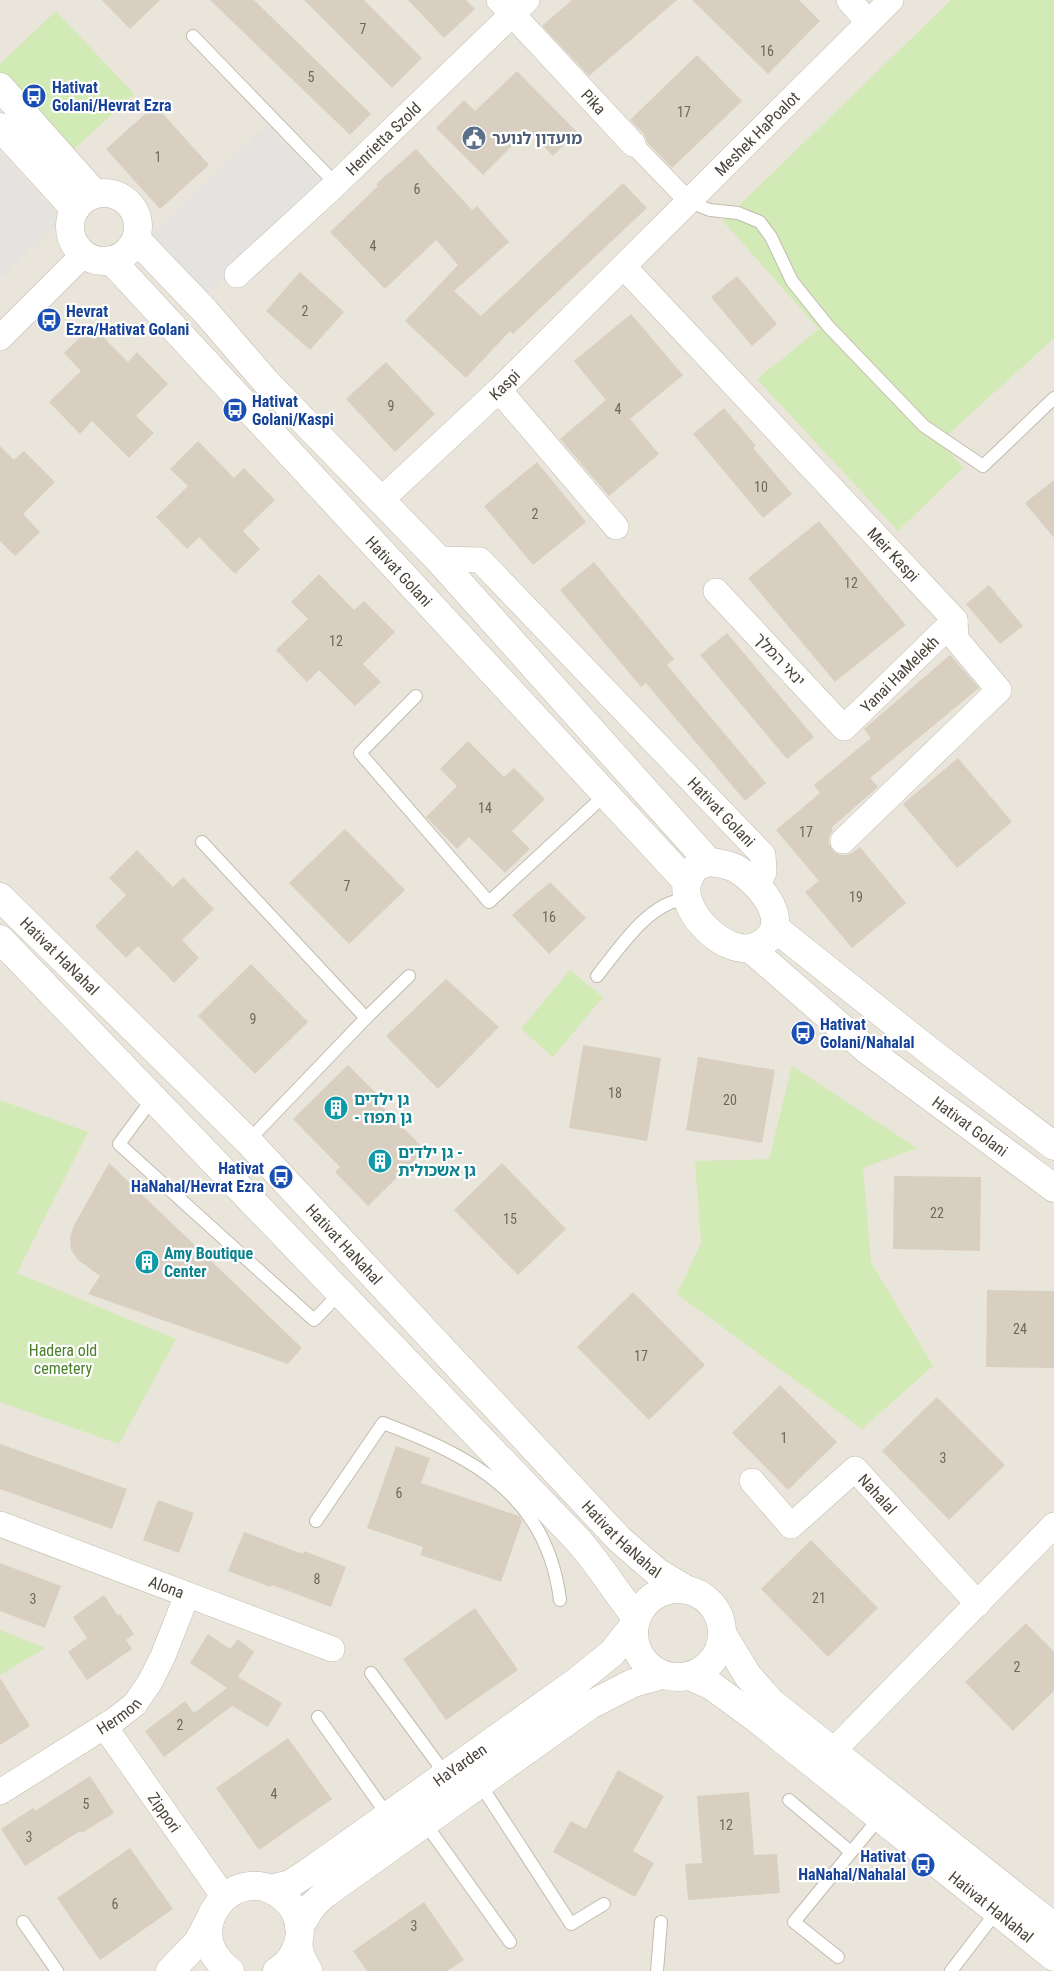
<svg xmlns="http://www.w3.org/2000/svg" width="1054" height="1971" viewBox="0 0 1054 1971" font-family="'Roboto Condensed','Noto Sans Hebrew',sans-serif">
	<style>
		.residential { fill: #eae5da }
		.green { fill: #d2eab5 }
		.parking { fill: #e5e3e0 }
		.building { fill: #d8cfc1 }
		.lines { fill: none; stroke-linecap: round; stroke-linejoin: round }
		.service-casing { stroke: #c2bbae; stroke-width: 14 }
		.pedestrian-casing { stroke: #c2bbae; stroke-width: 20 }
		.minor-casing { stroke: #c2bbae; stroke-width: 26 }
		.tertiary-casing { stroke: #c2bbae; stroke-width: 29 }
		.service { stroke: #fff; stroke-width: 12 }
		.pedestrian { stroke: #fff; stroke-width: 19 }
		.minor { stroke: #fff; stroke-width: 25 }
		.tertiary { stroke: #fff; stroke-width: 28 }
		.labels { text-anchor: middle; stroke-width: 4.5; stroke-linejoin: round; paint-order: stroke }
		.number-label { font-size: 14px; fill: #6e675b }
		.transit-label { font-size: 16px; font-weight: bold; fill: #164399; stroke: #fff; text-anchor: start }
		.street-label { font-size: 16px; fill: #4b4439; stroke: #fff }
		.service-label { font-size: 16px; font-weight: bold; fill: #4e5e75; stroke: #fff; text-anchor: start }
		.culture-label { font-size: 16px; font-weight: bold; fill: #0d838f; stroke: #fff; text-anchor: start }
		.park-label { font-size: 16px; fill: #4a7f2a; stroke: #fff }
	</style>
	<rect width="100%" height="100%" fill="#f6f3ec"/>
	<rect class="residential" x="0" y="0" width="1054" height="1971"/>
	<g class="green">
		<path d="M951,0H1054V338L941,441L963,468L898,531L757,379L819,329L723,221Z"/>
		<path d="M56,11L134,94L72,151L0,71V64Z"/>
		<path d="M570,970L603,997L553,1057L521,1029Z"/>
		<path d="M792,1066L917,1148L863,1168L871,1262L933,1366L862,1429L677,1294L701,1243L695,1161L769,1159Z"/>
		<path d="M0,1100L88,1132L17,1273L176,1339L119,1444L0,1402Z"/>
		<path d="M0,1630L45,1648L0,1675Z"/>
	</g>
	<g class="parking">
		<path d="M267,125L324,184L206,296L150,235Z"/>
		<path d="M0,153L61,220L0,279Z"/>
	</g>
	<g class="building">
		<path d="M102,0H160L130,29Z"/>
		<path d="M210,0H254L371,114L350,135Z"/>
		<path d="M304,0H364L422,58L392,88Z"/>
		<path d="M408,0H466L475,9L444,38Z"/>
		<path d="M572,0H677L589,76L542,26Z"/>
		<path d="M692,0H799L820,21L768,74Z"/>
		<path d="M697,55L742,101L672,168L647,142L644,134L630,120Z"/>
		<path d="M517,71L577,132L553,156L528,130L483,175L436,128L464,100L475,111Z"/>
		<path d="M155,105L209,165L160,209L106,149Z"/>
		<path d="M416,149L472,210L477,206L509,242L454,291L481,316L623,183L647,208L513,334L510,331L466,378L405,321L458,265L436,240L385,289L330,232L378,186L376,184Z"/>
		<path d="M300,272L344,312L310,350L266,311Z"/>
		<path d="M737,276L777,324L752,346L711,297Z"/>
		<path d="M631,314L683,375L630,419L659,454L609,496L560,439L606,400L574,361Z"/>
		<path d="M92,326L128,362L137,352L168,384L136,416L154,433L129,458L92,421L80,434L49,402L81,371L64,353Z"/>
		<path d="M386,362L435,414L395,452L346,399Z"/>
		<path d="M724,408L756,446L753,448L792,494L763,518L693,434Z"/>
		<path d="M198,441L234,478L244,468L275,500L243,531L260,549L235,574L199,537L187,549L156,517L188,486L170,469Z"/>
		<path d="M0,446L14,460L24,451L55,482L23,514L40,532L15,556L0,541Z"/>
		<path d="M537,462L586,522L533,565L484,506Z"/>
		<path d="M1054,480V538L1025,503Z"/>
		<path d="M819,521L906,625L835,682L748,578Z"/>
		<path d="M594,562L674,659L667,665L766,783L745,801L646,683L641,687L560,590Z"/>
		<path d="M319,574L354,610L364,601L395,632L363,664L381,682L355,706L319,670L307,682L276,650L308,619L291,602Z"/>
		<path d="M989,585L1023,626L1000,644L966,604Z"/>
		<path d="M727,633L814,737L787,759L700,655Z"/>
		<path d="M950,655L979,688L870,778L878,787L831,828L833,830L829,837V844L833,851L840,855H846L852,853L860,847L906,903L852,948L805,892L819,881L776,830L820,793L814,785L871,738L864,729Z"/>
		<path d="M468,741L504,777L514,768L545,799L512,831L530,849L505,873L469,837L457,849L426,817L457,786L440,769Z"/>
		<path d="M958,758L1012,822L957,868L903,804Z"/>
		<path d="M345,829L405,890L349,944L289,883Z"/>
		<path d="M137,850L173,887L183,877L214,909L182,940L199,958L174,983L138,946L126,958L95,926L126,895L109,878Z"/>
		<path d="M550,882L586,918L549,954L512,915Z"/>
		<path d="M251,964L308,1022L255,1074L198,1016Z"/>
		<path d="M446,979L499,1027L438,1089L386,1036Z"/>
		<path d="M583,1045L661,1058L647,1141L569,1128Z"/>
		<path d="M698,1057L775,1070L762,1143L686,1130Z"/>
		<path d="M348,1065L380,1097L376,1100L425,1150L368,1206L335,1172L340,1167L293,1119Z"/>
		<path d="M109,1163L302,1348L288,1364L88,1294L100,1276L78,1260L71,1250L70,1238L74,1225Z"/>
		<path d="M502,1163L566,1229L518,1275L454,1210Z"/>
		<path d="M894,1176L981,1177L980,1251L893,1249Z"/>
		<path d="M987,1290L1054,1291V1368L986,1367Z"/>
		<path d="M633,1292L705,1365L649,1420L577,1347Z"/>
		<path d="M780,1385L837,1442L788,1490L732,1433Z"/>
		<path d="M937,1397L1005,1465L949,1520L882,1451Z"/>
		<path d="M0,1444L127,1489L112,1529L0,1489Z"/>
		<path d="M396,1446L430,1458L421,1483L519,1516L522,1521L501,1582L420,1555L423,1547L367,1528Z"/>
		<path d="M158,1500L194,1513L179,1553L143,1540Z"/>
		<path d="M244,1532L303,1554L304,1551L346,1567L331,1607L272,1585L271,1587L228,1571Z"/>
		<path d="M811,1540L878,1608L828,1657L761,1589Z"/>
		<path d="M0,1563L61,1586L45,1628L0,1611Z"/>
		<path d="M104,1595L118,1616L120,1614L134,1634L126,1640L132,1649L87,1680L68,1652L87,1638L73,1617Z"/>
		<path d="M475,1608L518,1670L446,1720L403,1659Z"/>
		<path d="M1026,1623L1054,1652V1691L1013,1731L965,1682Z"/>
		<path d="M208,1634L230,1649L238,1639L254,1652L238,1677L282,1703L268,1727L232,1706L164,1757L145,1731L185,1701L194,1713L227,1688L190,1663Z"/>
		<path d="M0,1678L30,1726L0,1745Z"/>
		<path d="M288,1738L332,1799L259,1850L216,1788Z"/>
		<path d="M618,1770L664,1796L633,1851L654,1863L635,1897L553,1852L571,1821L586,1829Z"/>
		<path d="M90,1776L114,1813L82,1833L80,1831L25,1866L1,1829L33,1808L35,1811Z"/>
		<path d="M749,1792L754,1855L777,1854L780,1893L688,1900L685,1864L702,1863L697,1796Z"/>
		<path d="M130,1848L173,1909L100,1960L57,1898Z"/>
		<path d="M424,1902L464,1960L447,1971H367L353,1951Z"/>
	</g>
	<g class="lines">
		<defs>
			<g id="service">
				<path d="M193,36L336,184"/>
				<path d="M689,202L710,210L738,213L760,222L771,237L792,281L828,326L924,426L983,466L1054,398"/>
				<path d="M416,696L360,753L489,902L606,794"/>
				<path d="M202,842L366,1018"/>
				<path d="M597,976C619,949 649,901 687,899"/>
				<path d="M153,1098L119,1144L314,1320L340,1293"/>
				<path d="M248,1141L366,1018L409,976"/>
				<path d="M316,1521L383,1423C473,1457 547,1495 560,1600"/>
				<path d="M371,1673L446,1775"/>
				<path d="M318,1717L388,1816"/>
				<path d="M480,1784L571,1924L604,1904"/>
				<path d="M789,1800L851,1852"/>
				<path d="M425,1823L510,1942"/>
				<path d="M23,1922L57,1971"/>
				<path d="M838,1957L794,1922L880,1817"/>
				<path d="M657,1971L661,1922"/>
				<path d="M951,1971L997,1911"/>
			</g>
			<path id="pedestrian" d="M633,144L689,202"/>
			<g id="minor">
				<path id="s1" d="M499,0L633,144"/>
				<path d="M849,0L868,22"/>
				<path id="s2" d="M624,267L955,620L956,639L999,690L843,841"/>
				<path id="s3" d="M237,275L336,184L527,0"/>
				<path d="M0,338L84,254"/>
				<path d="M499,390L616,527"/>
				<path id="s4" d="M381,500L499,390L891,0"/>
				<path id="s5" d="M438,559L480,560L763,855L764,872L758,885"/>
				<path id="s6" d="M716,591L844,728L955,620"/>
				<path id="s7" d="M752,1481L791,1526L855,1469L978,1604"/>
				<path id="s8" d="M0,1524L332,1649"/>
				<path id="s9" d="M105,1727L224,1897"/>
				<path d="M833,1751L1054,1525"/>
				<path id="s10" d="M0,1792L116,1719L135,1704L150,1682L163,1656L187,1595"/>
				<path d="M299,1941L302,1956L310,1971"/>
			</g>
			<g id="tertiary">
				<path d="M0,87L95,194"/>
				<path d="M0,127L75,209"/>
				<circle cx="104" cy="227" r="34"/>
				<path d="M136,239L205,311L266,382L438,559L709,862"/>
				<path id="s11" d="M111,260L687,882"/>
				<path d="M709,862C718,863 727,864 735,868C760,882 798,927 757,946C727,960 674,908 689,878C691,875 692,870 695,868C698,865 705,864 709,862Z"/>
				<path id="s12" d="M0,897L248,1141L619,1539L657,1572L687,1590"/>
				<path d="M775,928L932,1053L1054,1146"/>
				<path d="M0,939L575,1537C598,1562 615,1591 636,1617"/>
				<path id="s13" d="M751,949L866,1049L1054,1188"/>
				<circle cx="678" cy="1633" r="44"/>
				<path d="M723,1635L748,1676L771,1702L1054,1927"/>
				<path id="s14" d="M690,1676L712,1686L757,1719L1054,1957"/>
				<path id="s15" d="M270,1889L290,1884L309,1872L576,1682L612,1653L635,1624"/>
				<path d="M299,1927L313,1905L325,1894L590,1705L633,1683L662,1675"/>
				<path d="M170,1971L198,1942L211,1917"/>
				<path d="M230,1971C174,1931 238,1855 285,1899C294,1907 299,1918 300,1929C300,1946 292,1962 277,1971"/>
			</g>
		</defs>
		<use href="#service" class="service-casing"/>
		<use href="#pedestrian" class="pedestrian-casing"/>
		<use href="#minor" class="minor-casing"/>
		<use href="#tertiary" class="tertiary-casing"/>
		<use href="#service" class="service"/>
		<use href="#pedestrian" class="pedestrian"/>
		<use href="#minor" class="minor"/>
		<use href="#tertiary" class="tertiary"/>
	</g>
	<defs>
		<symbol id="bus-disc" viewBox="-11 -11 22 22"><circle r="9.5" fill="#1a4fb4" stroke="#fff"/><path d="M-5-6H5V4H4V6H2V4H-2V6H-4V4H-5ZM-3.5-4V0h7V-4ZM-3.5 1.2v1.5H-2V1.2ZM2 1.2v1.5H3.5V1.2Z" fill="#fff"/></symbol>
		<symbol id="civic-disc" viewBox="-11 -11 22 22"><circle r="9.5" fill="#5c6f8a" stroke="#fff"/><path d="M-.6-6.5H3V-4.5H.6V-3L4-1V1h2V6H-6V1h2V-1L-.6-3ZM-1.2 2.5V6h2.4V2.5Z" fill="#fff"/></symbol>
		<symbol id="building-disc" viewBox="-11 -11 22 22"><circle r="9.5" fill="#0f9aa8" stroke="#fff"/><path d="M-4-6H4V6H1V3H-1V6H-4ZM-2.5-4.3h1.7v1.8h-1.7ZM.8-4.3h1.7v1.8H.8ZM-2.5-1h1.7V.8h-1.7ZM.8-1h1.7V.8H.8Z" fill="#fff"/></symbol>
	</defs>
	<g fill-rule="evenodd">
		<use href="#bus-disc" x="20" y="82" width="28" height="28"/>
		<use href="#civic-disc" x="460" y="124" width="28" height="28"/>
		<use href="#bus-disc" x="35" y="306" width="28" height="28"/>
		<use href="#bus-disc" x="221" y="396" width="28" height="28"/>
		<use href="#bus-disc" x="789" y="1019" width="28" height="28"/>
		<use href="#building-disc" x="322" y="1094" width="28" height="28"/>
		<use href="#building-disc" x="366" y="1147" width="28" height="28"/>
		<use href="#bus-disc" x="267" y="1163" width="28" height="28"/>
		<use href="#building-disc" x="133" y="1248" width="28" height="28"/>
		<use href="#bus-disc" x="909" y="1851" width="28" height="28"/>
	</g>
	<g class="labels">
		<g class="number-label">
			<text x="363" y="34">7</text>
			<text x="767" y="56">16</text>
			<text x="311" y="82">5</text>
			<text x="684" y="117">17</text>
			<text x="158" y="162">1</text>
			<text x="417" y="194">6</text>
			<text x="373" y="251">4</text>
			<text x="305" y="316">2</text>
			<text x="391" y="411">9</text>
			<text x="618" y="414">4</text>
			<text x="761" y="492">10</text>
			<text x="535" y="519">2</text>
			<text x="851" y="588">12</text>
			<text x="336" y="646">12</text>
			<text x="485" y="813">14</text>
			<text x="806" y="837">17</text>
			<text x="347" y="891">7</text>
			<text x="856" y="902">19</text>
			<text x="549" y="922">16</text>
			<text x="253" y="1024">9</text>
			<text x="615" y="1098">18</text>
			<text x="730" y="1105">20</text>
			<text x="937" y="1218">22</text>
			<text x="510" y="1224">15</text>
			<text x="1020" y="1334">24</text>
			<text x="641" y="1361">17</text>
			<text x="784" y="1443">1</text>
			<text x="943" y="1463">3</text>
			<text x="399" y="1498">6</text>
			<text x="317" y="1584">8</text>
			<text x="819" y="1603">21</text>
			<text x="33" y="1604">3</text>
			<text x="1017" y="1672">2</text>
			<text x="180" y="1730">2</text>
			<text x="274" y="1799">4</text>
			<text x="86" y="1809">5</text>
			<text x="726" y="1830">12</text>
			<text x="29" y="1842">3</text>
			<text x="115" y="1909">6</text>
			<text x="414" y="1931">3</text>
		</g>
		<g class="transit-label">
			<text x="52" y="93">Hativat<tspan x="52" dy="18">Golani/Hevrat Ezra</tspan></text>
			<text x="66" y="317">Hevrat<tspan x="66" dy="18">Ezra/Hativat Golani</tspan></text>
			<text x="252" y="407">Hativat<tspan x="252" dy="18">Golani/Kaspi</tspan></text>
			<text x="820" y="1030">Hativat<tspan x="820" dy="18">Golani/Nahalal</tspan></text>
			<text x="264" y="1174" text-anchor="end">Hativat<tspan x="264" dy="18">HaNahal/Hevrat Ezra</tspan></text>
			<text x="906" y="1862" text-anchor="end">Hativat<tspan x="906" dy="18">HaNahal/Nahalal</tspan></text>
		</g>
		<g class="street-label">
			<text dy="6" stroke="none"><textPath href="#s1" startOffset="139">Pika</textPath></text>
			<text dy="6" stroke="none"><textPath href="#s4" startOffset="525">Meshek HaPoalot</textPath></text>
			<text dy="6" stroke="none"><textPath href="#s3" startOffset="200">Henrietta Szold</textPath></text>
			<text dy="6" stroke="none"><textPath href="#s4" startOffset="169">Kaspi</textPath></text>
			<text dy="6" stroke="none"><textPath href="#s2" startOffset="394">Meir Kaspi</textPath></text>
			<text dy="6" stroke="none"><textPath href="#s11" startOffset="424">Hativat Golani</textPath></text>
			<text transform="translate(780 659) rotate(47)" y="6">ינאי המלך</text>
			<text dy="6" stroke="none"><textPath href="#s6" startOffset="265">Yanai HaMelekh</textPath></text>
			<text dy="6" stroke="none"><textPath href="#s5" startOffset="391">Hativat Golani</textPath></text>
			<text dy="6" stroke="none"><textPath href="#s12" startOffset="84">Hativat HaNahal</textPath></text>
			<text dy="6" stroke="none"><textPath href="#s13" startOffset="282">Hativat Golani</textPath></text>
			<text dy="6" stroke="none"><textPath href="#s12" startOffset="489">Hativat HaNahal</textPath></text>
			<text dy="6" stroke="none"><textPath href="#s7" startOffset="179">Nahalal</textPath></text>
			<text dy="6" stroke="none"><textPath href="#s12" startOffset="894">Hativat HaNahal</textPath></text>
			<text dy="6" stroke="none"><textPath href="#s8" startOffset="178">Alona</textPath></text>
			<text dy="6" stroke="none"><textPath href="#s10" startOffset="141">Hermon</textPath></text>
			<text dy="6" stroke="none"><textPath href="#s15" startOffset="228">HaYarden</textPath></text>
			<text dy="6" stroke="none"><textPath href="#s9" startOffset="104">Zippori</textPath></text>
			<text dy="6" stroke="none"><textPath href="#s14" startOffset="380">Hativat HaNahal</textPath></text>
		</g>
		<g class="service-label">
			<text x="492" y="144">מועדון לנוער</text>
		</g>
		<g class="culture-label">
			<text x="354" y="1105">גן ילדים<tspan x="354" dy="18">- גן תפוז</tspan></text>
			<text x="398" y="1158">גן ילדים -<tspan x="398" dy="18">גן אשכולית</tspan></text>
			<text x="164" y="1259">Amy Boutique<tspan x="164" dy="18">Center</tspan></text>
		</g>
		<g class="park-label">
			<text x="63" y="1356">Hadera old<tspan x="63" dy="18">cemetery</tspan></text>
		</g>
	</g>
</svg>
